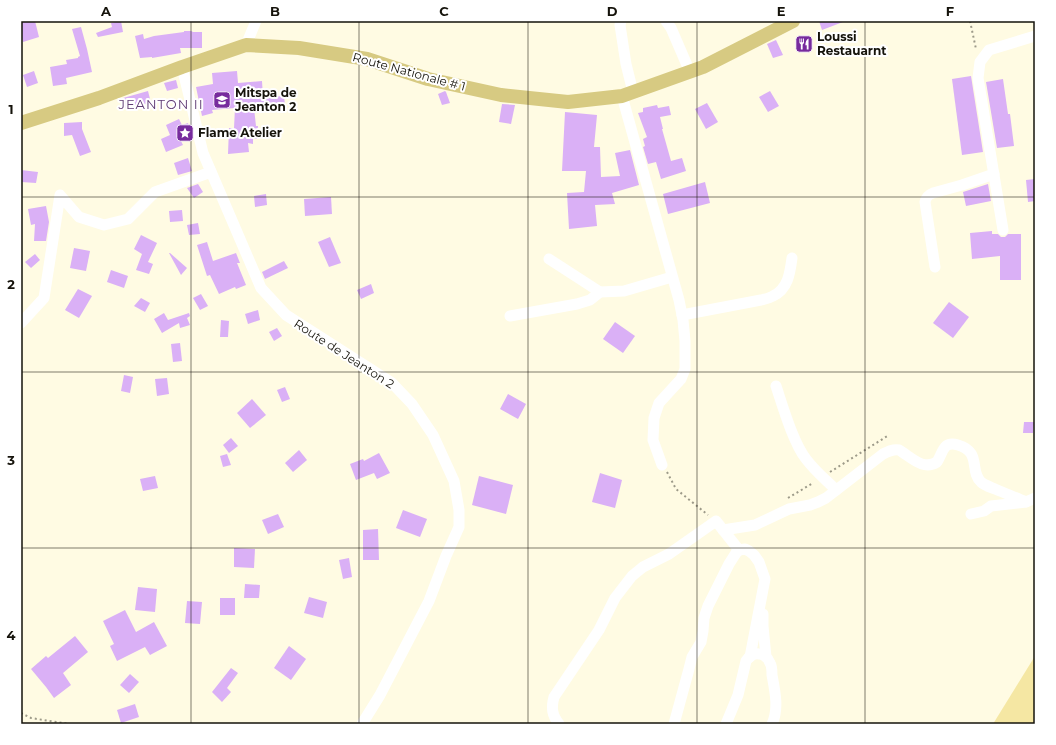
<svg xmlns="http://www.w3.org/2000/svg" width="1056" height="745" viewBox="0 0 1056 745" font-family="Montserrat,sans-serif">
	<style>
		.green { fill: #f5e7a3 }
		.building { fill: #dab0f6 }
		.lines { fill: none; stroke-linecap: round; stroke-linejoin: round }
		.path { stroke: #9d9a89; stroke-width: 2; stroke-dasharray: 2 3; stroke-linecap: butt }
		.minor { stroke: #fff; stroke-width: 11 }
		.major { stroke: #d7ca82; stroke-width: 14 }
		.grid { fill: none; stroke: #15130b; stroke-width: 1; stroke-opacity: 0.55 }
		.labels { text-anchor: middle; stroke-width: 4; stroke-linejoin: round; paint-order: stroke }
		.poi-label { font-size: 12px; font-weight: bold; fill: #15130b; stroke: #fff; text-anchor: start }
		.street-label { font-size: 12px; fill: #15130b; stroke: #fff }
		.neighbourhood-label { font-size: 13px; letter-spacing: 1px; fill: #5f3b74; stroke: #fff }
		.neatline { fill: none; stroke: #15130b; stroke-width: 1.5 }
		.grid-label { font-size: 13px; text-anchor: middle; font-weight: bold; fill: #15130b }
	</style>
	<rect width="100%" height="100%" fill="#fffbe3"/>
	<path class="green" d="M1035,656V724H993Z"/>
	<g class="building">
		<path d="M21,21H35L39,37L23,42L21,35Z"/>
		<path d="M121,21L123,32L98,37L96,33L112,27L111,23Z"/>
		<path d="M819,21H843V22L822,30Z"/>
		<path d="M81,27L87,49L92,72L66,78L67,84L53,86L50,67L67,64L66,60L78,58V57L80,56L72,29Z"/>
		<path d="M184,31H191L193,32H202V48H180L181,53L152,58V57L140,58L135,36L143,34L144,39L154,36L184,32Z"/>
		<path d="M776,40L783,55L773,58L767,44Z"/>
		<path d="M34,71L38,83L27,87L23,75Z"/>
		<path d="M237,71L238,83L262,81L263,97L284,96L285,105L254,108L256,126H258L257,139H253V144L248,143L249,152L228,154L229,128H234L235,108L212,110L213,113L202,116L196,87L213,84L212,73Z"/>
		<path d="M971,76L983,152L962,155L952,79Z"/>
		<path d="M1003,79L1008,114H1010L1014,146L997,148L986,82Z"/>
		<path d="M176,80L178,88L167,91L164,83Z"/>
		<path d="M148,91L151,103L125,108L123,98Z"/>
		<path d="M445,91L446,92L450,103L442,105L438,94Z"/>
		<path d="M770,91L779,106L768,112L759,97Z"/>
		<path d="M707,103L718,122L706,129L695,109Z"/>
		<path d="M502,104L515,105L511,124L499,122Z"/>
		<path d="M657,105L658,108L669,106L671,115L660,117L663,129H662L671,161L682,158L686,171L661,179L656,162L648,164L643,147L645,146L643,139L647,137L638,113L643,112V108Z"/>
		<path d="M565,112L597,115L594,147H600L601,177L620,176L615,153L630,150L639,185L612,193L615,204L595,205L597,226L569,229L567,193L584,192L586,171H562Z"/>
		<path d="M179,119L182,125L188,123L190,131L178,135L183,145L166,152L161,139L170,135L166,125Z"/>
		<path d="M82,122V129L91,152L80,156L72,135L64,136V123Z"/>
		<path d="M188,158L192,171L178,175L174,163Z"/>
		<path d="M21,170L38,172L36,183L21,182Z"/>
		<path d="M1035,179V201L1028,202L1026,180Z"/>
		<path d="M705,182L710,203L668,214L663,194Z"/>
		<path d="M198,184L203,192L194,198L187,188Z"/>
		<path d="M988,184L991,201L966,206L963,192Z"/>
		<path d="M266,194L267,205L255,207L254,196Z"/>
		<path d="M331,197L332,214L305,216L304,199Z"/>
		<path d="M46,206L49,222L46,241H34L35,224L31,225L28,209Z"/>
		<path d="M182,210L183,221L170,222L169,211Z"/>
		<path d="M198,223L200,234L189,235L187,225Z"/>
		<path d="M992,231V234H998L1001,237H1005L1008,234H1021V280H1000V256L972,259L970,233Z"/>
		<path d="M141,235L157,243L148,262L153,264L149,274L136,270L142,254L134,249Z"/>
		<path d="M330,237L341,263L329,267L318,242Z"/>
		<path d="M207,242L213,261L236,253L240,263H237L246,285L236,289L235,287L219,294L210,275L207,276L197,245Z"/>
		<path d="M74,248L90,251L86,271L70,268Z"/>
		<path d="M169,253H170L187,268L181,275Z"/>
		<path d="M35,254L40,260L31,268L25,262Z"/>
		<path d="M284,261L288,268L265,279L262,272Z"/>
		<path d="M111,270L128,276L124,288L107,282Z"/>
		<path d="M371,284L374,293L361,299L357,290Z"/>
		<path d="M78,289L92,296L79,318L65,310Z"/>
		<path d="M201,294L208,306L200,310L193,298Z"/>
		<path d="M141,298L150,303L145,312L134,306Z"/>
		<path d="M949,302L969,317L953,338L933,323Z"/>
		<path d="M258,310L260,320L248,324L245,314Z"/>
		<path d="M164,313L168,320L189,313L190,316L187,318L190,325L180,328L179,323L162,333L154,319Z"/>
		<path d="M221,320L229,321L228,337H220Z"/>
		<path d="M615,322L635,336L623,353L603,339Z"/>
		<path d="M277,328L282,336L274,341L269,332Z"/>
		<path d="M180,343L182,361L173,362L171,344Z"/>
		<path d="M124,375L133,377L130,393L121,391Z"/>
		<path d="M167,378L169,394L157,396L155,379Z"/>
		<path d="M285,387L290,399L282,402L277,390Z"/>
		<path d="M508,394L526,404L518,419L500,409Z"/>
		<path d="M252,399L266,415L250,428L237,413Z"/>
		<path d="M1024,422H1034L1033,433H1023Z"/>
		<path d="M231,438L238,446L229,453L223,445Z"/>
		<path d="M299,450L307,460L293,472L285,463Z"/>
		<path d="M379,453L390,473L377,479L374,473L356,480L350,464L363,459L364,461Z"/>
		<path d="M227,454L231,465L223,467L220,456Z"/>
		<path d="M600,473L622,480L615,508L592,502Z"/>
		<path d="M155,476L158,488L143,491L140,479Z"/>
		<path d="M479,476L513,485L506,514L472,505Z"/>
		<path d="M403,510L427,519L420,537L396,528Z"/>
		<path d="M278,514L284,527L268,534L262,520Z"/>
		<path d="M378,529L379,560H363V530Z"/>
		<path d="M234,548L255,549L254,568L234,567Z"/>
		<path d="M349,558L352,577L343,579L339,560Z"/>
		<path d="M245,584L260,585L259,598H244Z"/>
		<path d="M138,587L157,589L155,612L135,610Z"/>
		<path d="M309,597L327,602L323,618L304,613Z"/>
		<rect x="220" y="598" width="15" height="17"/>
		<path d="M187,601L202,602L200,624L185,623Z"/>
		<path d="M125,610L136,632L154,622L167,646L150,655L145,647L117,661L110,646L114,644L103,621Z"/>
		<path d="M75,636L88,652L63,673L71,685L54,698L46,687L31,669L46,656L48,658Z"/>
		<path d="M289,646L306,659L291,680L274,668Z"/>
		<path d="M231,668L238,673L227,688L231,692L222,702L212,692Z"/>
		<path d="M130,674L139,682L129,693L120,685Z"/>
		<path d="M135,704L139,717L121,723L117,710Z"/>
	</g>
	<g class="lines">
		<g class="path">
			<path d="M970,21L976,49"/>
			<path d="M667,472L676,489L708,515"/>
			<path d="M830,472L889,435"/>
			<path d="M788,498L813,483"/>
			<path d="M21,713L31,718L69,724"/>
		</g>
		<g class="minor">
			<path d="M621,21L620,25L626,64L633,92"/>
			<path d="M666,21L671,28L690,72"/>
			<path d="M246,45L256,21"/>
			<path d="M182,67L203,153L261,288L286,315L392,383L412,404L433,435L454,481L459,510V527L446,556L429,601L380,695L362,724"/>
			<path d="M622,96L679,300L683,320L685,341V369L681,379L659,403L654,418L653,440L662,465"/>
			<path d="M1003,230L978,78L980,62L989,50L1035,36"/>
			<path d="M549,259L600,292"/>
			<path d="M935,267L925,202C926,197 928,195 933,193L962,185L994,174"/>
			<path d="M682,315L761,300C765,299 770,298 773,296C788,289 790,273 792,258"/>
			<path d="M510,316L577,304L590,300L600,292L624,291L672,277"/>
			<path d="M21,323L44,298L60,195L79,217L104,225L128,219L155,192L211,172"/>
			<path d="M776,386C783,407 793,442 806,459C815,471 826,480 836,490"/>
			<path d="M971,514L984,511L991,506L1026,502L1035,498"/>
			<path d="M723,530L755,525L789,509L810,505L818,502L826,498L883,454C889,451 893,449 899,450C911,457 923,471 937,462C943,453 943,440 958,445C982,452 969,471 981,482C984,485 990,487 995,489C1005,493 1016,498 1026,502"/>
			<path d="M763,614V626L766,657"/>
			<path d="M559,724C552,715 551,708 554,697L599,630L615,598L632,576L643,567L669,554L716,521L739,550"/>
			<path d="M674,724L689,669L692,657L701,642L703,631L704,618L708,606L729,564L736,553L739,550L745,549L749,551L754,555L759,562L765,579L750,657"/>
			<path d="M726,724L738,695L746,661C749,657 753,653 759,654C764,654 768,658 770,663C772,666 772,671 772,675C775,691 779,709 772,724"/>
		</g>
		<path class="major" d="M21,123L99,98L182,67L246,45L299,48L367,59L428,79L501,95L568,102L622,96L703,67L793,21"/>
	</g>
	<path class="grid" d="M191,21V724M359,21V724M528,21V724M697,21V724M865,21V724M21,197H1035M21,372H1035M21,548H1035"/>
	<defs>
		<symbol id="restaurant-square" viewBox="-11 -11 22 22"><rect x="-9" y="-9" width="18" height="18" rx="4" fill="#772b9d" stroke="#fff"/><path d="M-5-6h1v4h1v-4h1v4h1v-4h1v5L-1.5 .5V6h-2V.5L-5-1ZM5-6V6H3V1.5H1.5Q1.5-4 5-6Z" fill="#fff"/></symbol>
		<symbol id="school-square" viewBox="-11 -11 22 22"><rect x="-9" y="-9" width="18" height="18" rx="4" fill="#772b9d" stroke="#fff"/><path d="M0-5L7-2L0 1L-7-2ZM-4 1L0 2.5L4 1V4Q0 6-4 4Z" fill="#fff"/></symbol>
		<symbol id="sight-square" viewBox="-11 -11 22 22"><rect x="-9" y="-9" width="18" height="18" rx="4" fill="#772b9d" stroke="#fff"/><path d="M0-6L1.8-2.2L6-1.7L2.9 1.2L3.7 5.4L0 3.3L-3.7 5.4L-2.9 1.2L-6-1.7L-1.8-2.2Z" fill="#fff"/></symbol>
	</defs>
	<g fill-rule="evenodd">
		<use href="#restaurant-square" x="794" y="34" width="20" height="20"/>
		<use href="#school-square" x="212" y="90" width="20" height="20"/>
		<use href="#sight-square" x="175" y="123" width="20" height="20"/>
	</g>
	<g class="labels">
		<g class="poi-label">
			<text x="817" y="41">Loussi<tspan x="817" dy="14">Restauarnt</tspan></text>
			<text x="235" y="97">Mitspa de<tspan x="235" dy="14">Jeanton 2</tspan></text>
			<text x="198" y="137">Flame Atelier</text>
		</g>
		<g class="street-label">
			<text transform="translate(409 72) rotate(15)" y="4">Route Nationale # 1</text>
			<text transform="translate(344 354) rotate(33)" y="4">Route de Jeanton 2</text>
		</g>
		<g class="neighbourhood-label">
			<text x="161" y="109">JEANTON II</text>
		</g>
	</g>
	<rect width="1056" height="745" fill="none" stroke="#ffffff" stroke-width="44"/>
	<rect x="22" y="22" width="1012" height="701" class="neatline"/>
	<g class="grid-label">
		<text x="106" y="16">A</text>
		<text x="275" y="16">B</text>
		<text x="444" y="16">C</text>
		<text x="612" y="16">D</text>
		<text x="781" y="16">E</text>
		<text x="950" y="16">F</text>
		<text x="11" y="114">1</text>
		<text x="11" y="289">2</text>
		<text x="11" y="465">3</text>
		<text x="11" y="640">4</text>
	</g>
</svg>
